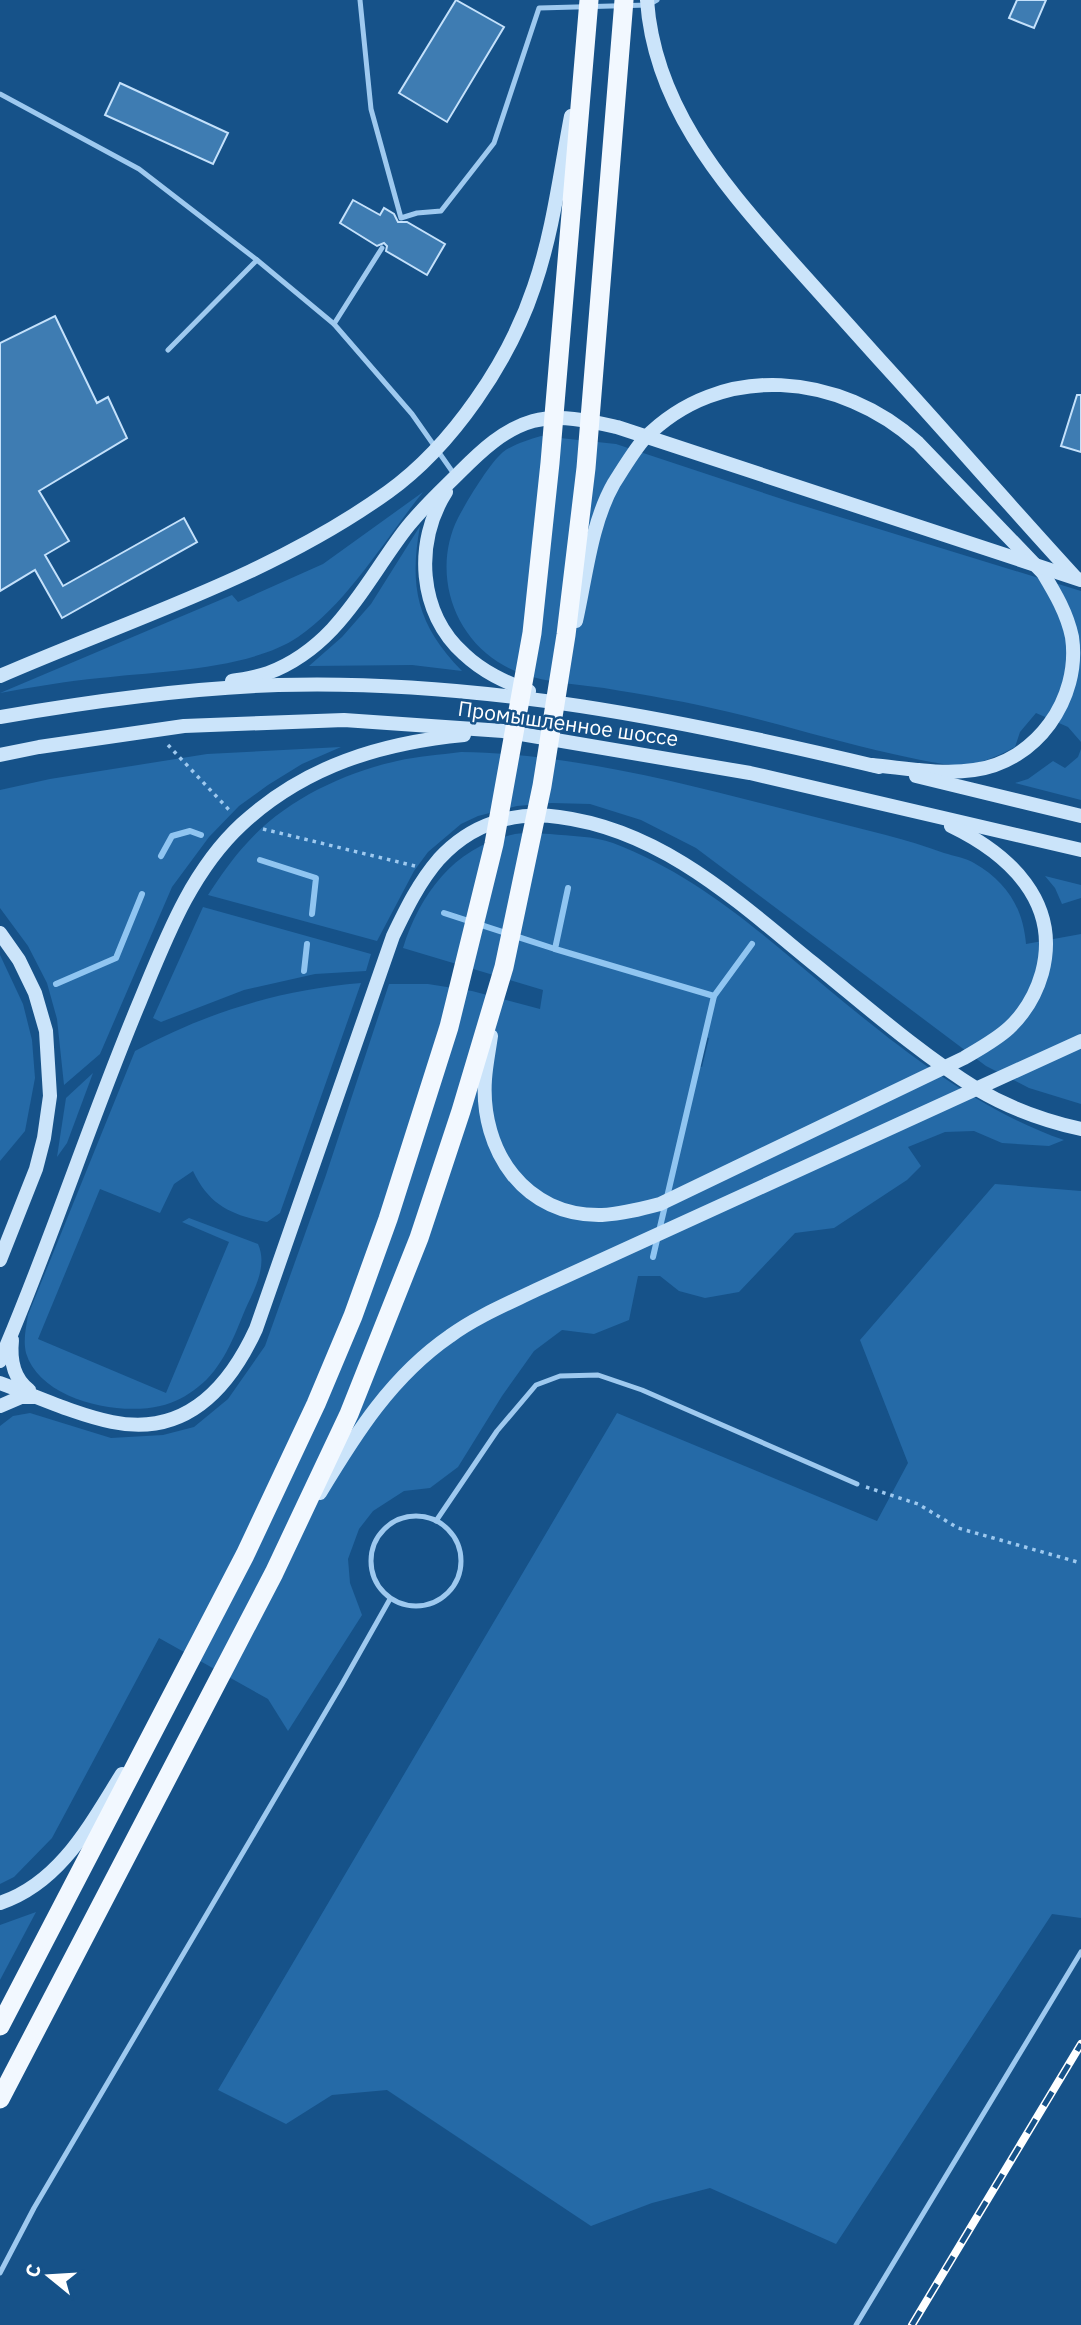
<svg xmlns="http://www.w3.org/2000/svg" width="1081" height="2325" viewBox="0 0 1081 2325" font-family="'IBM Plex Sans',sans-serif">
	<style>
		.green { fill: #256aa7; fill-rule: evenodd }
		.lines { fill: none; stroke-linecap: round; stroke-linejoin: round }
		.stream { stroke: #90c5f1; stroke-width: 6 }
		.building { fill: #3e7cb2; stroke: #c4e1fb; stroke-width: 2 }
		.path { stroke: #9ec9ef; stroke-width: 3.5; stroke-dasharray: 3.5 5; stroke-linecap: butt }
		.service { stroke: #9ec9ef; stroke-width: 5 }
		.secondary { stroke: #cbe4fa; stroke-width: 14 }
		.trunk { stroke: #f2f8ff; stroke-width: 19 }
		.rail-casing { stroke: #fff; stroke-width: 8 }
		.rail { stroke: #165289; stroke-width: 5; stroke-dasharray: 16; stroke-linecap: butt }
		.labels { text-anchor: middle; stroke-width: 5; stroke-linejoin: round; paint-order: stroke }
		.street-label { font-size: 21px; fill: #fff; stroke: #165289 }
	</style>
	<rect width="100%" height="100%" fill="#165289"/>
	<g class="green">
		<path d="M541,436L616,444L791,502L1081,591V742L1068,727L1036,713L1020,732L1015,747C996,757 977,766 955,765C935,764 913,758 893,754C838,742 784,725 729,712C688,702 646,695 604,688C568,683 529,682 498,662C450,631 433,568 458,518C467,501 489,464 503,452C514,444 528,440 541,436Z"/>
		<path d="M423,492C386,538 346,605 298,637C249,670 158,671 100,678C67,681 33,687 0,693L232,595L238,602L323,564Z"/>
		<path d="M420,526C409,587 417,625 462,671L412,665L309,666L342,637L371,604Z"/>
		<path d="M341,747L302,764L268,785L239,806L209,837L172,887L100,1054L64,1085L57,1019L47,983L28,946L0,908V790L50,779L207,754Z"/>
		<path d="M1081,749V800L1015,783L1028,779L1053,761L1065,768L1078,757Z"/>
		<path d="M461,752C585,754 707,790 827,820C866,830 906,839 944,853C954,856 966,858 974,863C1007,882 1023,908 1026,944L1081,934V1104L1029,1088L986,1066L696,848L641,820L590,804L552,803L517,806L478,816L461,824L428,852L414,871L377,941L208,895C220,877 232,859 247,843C284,801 343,773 397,761C418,756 440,755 461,752Z"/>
		<path d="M550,834C570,836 594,836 613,843C697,875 760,932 828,989C898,1047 977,1110 1064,1140L1049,1146L1002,1143L974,1131L945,1132L908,1147L921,1166L907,1180L834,1228L795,1233L739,1292L705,1298L679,1291L660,1276H638L629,1320L594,1334L562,1330L534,1351L502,1396L458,1467L430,1488L404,1491L373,1511L359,1529L348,1559L350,1583L362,1615L288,1731L268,1699L159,1638L52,1838L14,1877L0,1884V1426L13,1416L30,1413L111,1438L163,1435L194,1427L228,1399L265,1346L326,1175L389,984H428L472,991L540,1009L543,990L403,948C420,894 454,848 511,835C523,832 538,834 550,834ZM703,1036L709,1038L702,1067L695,1065Z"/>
		<path d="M1045,876L1081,885V898L1062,904L1055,888Z"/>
		<path d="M203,907L371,954L366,971L315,974L244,990L161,1022L153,1018Z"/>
		<path d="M0,955L23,1004L32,1040L35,1078L25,1131L0,1161Z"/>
		<path d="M361,983L280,1213L267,1222C231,1215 209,1205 193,1171L174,1184L160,1213L100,1189L38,1339L166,1393L229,1242L182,1222L189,1218L258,1244C268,1266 254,1290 245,1310C234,1337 222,1369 198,1387C187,1396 174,1403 160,1406C118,1416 40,1400 26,1353C23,1340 26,1328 28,1315L135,1051C208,1012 279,990 361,983Z"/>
		<path d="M93,1073L67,1143L57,1157L66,1098Z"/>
		<path d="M995,1184L1081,1191V1918L1052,1914L836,2244L710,2188L652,2203L591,2226L387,2090L332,2095L286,2124L218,2090L617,1413L877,1521L908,1463L860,1340Z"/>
		<path d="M36,1912L0,1980V1925Z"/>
	</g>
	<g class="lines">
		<g class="stream">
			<path d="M161,856L172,836L190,831L201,835"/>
			<path d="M260,860L316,878L312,914"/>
			<path d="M568,888L555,949L714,996"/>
			<path d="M444,913L555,949"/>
			<path d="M304,971L307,944"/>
			<path d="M56,984L116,958L142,894"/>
			<path d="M653,1257L714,996L752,944"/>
		</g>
	</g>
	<g class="building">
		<path d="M456,0L504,27L447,122L399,93Z"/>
		<path d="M1017,0H1046L1034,28L1009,18Z"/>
		<path d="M120,83L228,133L213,164L105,115Z"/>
		<path d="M353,200L380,215L384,208L394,214L398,222H407L445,244L427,275L386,251L387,246L384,243L377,246L340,223Z"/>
		<path d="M55,316L97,403L108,397L127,438L39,491L69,541L45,555L63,586L184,518L197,542L62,618L35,570L0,591V343Z"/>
		<path d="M1077,395H1081V452L1061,446Z"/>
	</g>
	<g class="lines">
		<g class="path">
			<path d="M168,745L232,813"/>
			<path d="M263,829L415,866"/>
			<path d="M866,1487L918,1504L958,1528L1081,1563"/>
		</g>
		<g class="service">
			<path d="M360,0L371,109L401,218L417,213L441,211L494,143L539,8L648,5L657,0"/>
			<path d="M0,94L139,169L257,260L334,324"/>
			<path d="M382,248L334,324L412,414L454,474"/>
			<path d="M168,350L257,260"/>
			<circle cx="416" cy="1561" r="45"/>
			<path d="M436,1521L497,1431L536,1385L560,1376L598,1375L642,1390L857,1484"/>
			<path d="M0,2273L34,2208L342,1684L390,1599"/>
			<path d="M856,2325L1081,1952"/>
		</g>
		<g class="secondary">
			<path d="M647,0C654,102 718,179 783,252C815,288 847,323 879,359C945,431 1009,505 1075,577"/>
			<path d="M446,492C414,542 418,613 464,654C483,672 505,682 529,691"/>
			<path d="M576,621C586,577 591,523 614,483C623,469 633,452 644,439C721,360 841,373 918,443L1043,573C1055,593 1067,613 1072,637C1081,699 1036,762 974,770C941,775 905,768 872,765"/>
			<path d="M0,676C131,619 271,576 388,492C452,446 509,362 534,287C553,232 560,173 571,116"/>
			<path d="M232,681C243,679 257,677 268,673C337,647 364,584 405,530C422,508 441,491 460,472C481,451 504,429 533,421C561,414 590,421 617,427L1081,580"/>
			<path d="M0,717C92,701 185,688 278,685C481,679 682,720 879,767"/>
			<path d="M0,755L39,747L184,726L344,720L503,731L750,773L1081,850"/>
			<path d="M916,776L1081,816"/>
			<path d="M0,933L19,960L35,993L46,1031L50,1096L44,1138L36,1169L0,1260"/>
			<path d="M491,1036C489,1050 486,1065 485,1079C480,1151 525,1217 602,1215C622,1214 641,1209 660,1204L964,1058C979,1049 996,1040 1009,1028C1025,1013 1036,994 1042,973C1061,902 1009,854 951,826"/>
			<path d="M12,1340C10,1359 13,1378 29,1390"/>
			<path d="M0,1361C51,1243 90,1120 140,1001C166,938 191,871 242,824C305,766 381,743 464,735"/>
			<path d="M0,1383C36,1396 74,1414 112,1422C184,1437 228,1390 256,1329L393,936C406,909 419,882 439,859C471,824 513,811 559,817C661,830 736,900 813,963C866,1006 919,1053 977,1089C1009,1108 1045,1121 1081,1129"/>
			<path d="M0,1406L21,1397H34"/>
			<path d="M320,1493C356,1433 392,1376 450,1336C476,1317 507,1304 536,1290L1081,1041"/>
			<path d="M0,1903C60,1883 90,1825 122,1774"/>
		</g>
		<g class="trunk">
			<path d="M0,2026L245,1555L316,1404L353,1316L388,1219L449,1027L494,844L532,633L550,463L589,0"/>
			<path d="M0,2099L274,1573L349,1414L419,1238L461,1111L504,967L542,786L566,635L586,468L624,0"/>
		</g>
		<defs>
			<path id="rail" d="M912,2325L1081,2044"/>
		</defs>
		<use href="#rail" class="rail-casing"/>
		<use href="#rail" class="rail"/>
	</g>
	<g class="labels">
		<g class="street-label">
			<text transform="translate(568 724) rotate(8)" y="7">Промышленное шоссе</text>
		</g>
	</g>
	<g transform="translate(49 2276) rotate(288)" stroke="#165289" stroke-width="5" paint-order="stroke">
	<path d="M0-5L12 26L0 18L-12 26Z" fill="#ffffff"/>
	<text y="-10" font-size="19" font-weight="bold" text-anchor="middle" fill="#ffffff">С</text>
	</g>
</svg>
